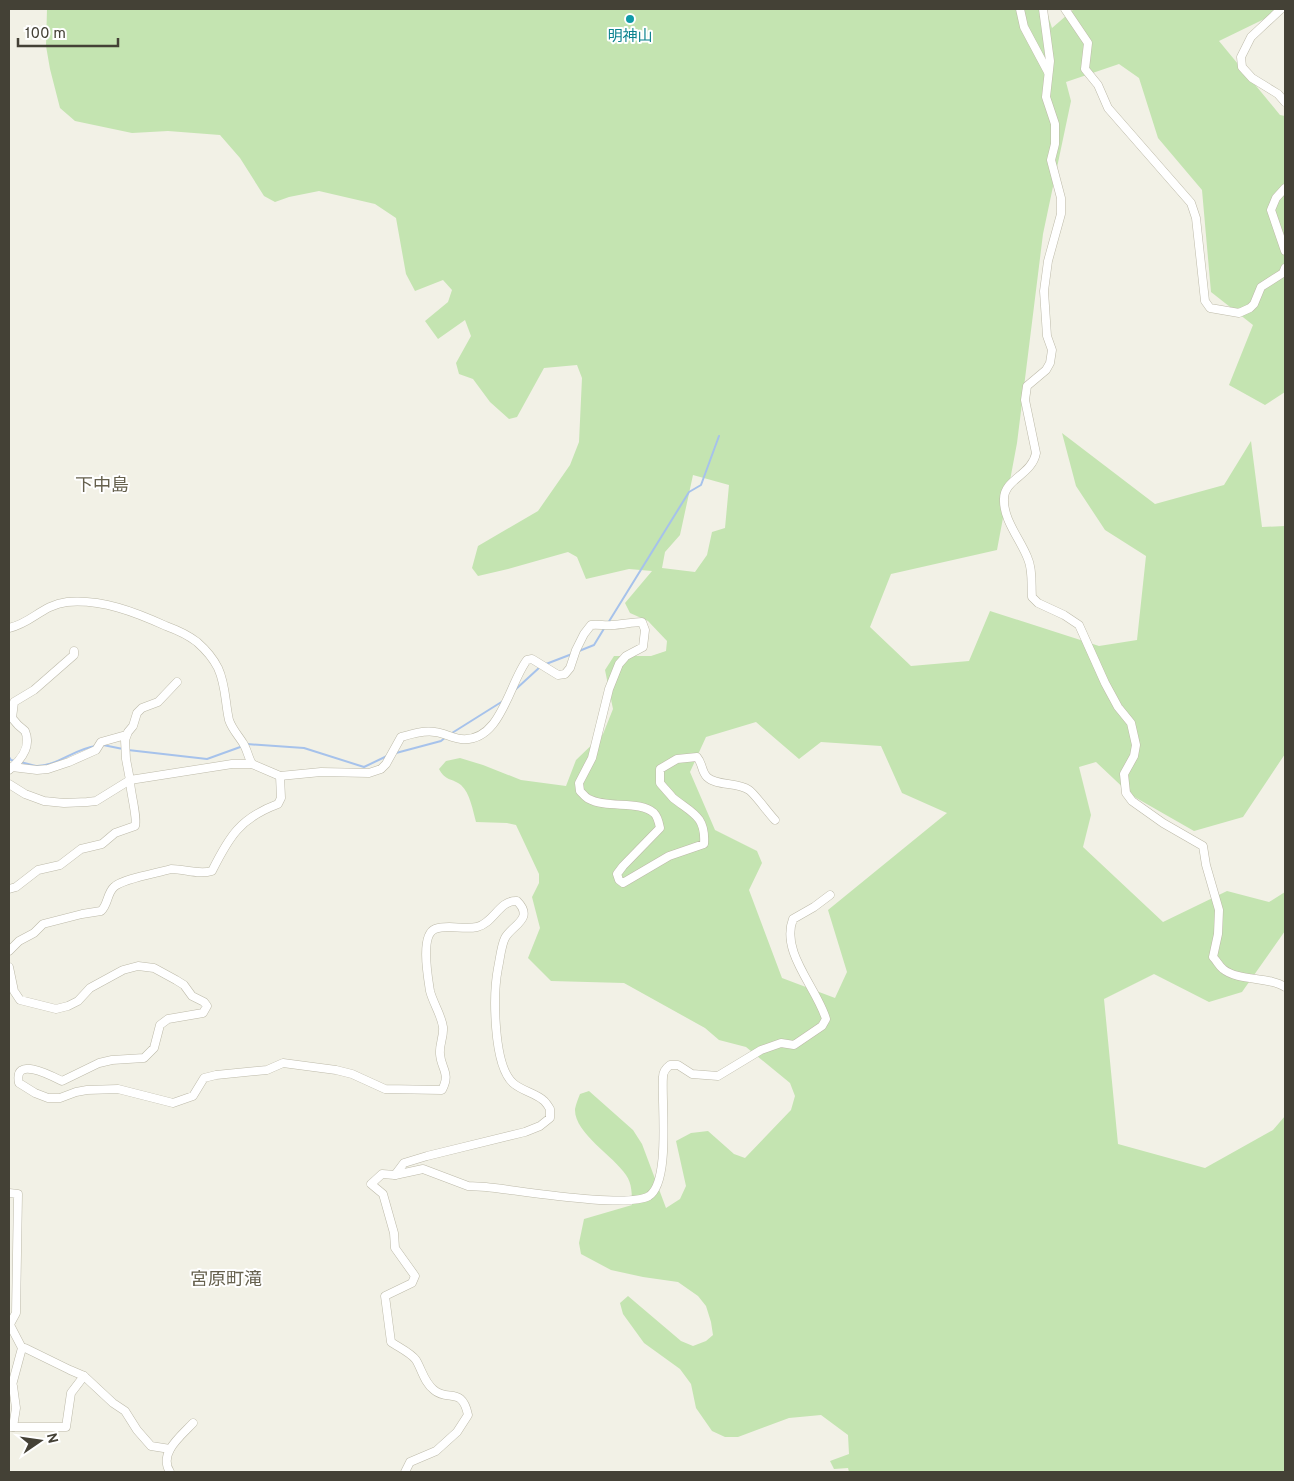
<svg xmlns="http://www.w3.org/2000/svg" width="1294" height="1481" viewBox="0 0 1294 1481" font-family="Overpass,'Noto Sans JP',sans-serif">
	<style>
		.green { fill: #c4e4b1; fill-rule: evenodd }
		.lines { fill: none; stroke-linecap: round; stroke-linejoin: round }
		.stream { stroke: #a6c2eb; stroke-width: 2 }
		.minor-casing { stroke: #bdbaa9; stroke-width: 9 }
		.minor { stroke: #fff; stroke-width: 8 }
		.culture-dot { fill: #0f9aa8; stroke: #fff; stroke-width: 2 }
		.labels { text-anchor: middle; stroke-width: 4; stroke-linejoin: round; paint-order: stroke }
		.culture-label { font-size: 15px; fill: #0d838f; stroke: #fff }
		.quarter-label { font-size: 18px; fill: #66614e; stroke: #fff }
	</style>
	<rect width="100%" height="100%" fill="#f2f1e6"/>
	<path class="green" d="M47,9H1046L1052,28L1074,9H1285L1219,41L1280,115L1285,116V392L1265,405L1229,385L1253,325L1211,292L1202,190L1158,138L1139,78L1119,64L1066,82L1071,101L1043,234L1017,443L997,550L891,574L870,627L911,666L969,661L990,611L1099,646L1137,640L1146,556L1105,530L1076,486L1062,433L1155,504L1224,485L1251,441L1262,527L1285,526V754L1243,817L1194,831L1131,795L1096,762L1079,767L1091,815L1083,847L1163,922L1227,891L1269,902L1285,892V931L1242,992L1209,1002L1154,974L1104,999L1118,1144L1205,1168L1273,1130L1285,1116V1472H849L848,1468L834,1469L830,1461L849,1454L848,1435L821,1415L789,1418L738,1437H725L712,1431L696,1408L691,1384L680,1369L644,1343L623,1314L620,1303L628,1296L681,1341L693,1346L706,1341L713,1335L711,1322L706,1306L698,1296L678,1282L643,1277L611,1270L581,1254L579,1243L584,1219L632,1205C632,1195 632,1183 626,1175C614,1156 574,1133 575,1109C576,1104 578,1099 580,1094L589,1091L633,1130L642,1144L666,1208L680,1199L686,1186L676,1141L691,1133L708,1131L734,1154L745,1158L791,1110L795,1096L790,1083L746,1047L719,1040L705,1028L624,983L551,981L528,958L540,928L532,897L539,883V874L516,825L507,823L476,822C473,811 470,793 461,785C452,778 445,781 439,769L446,761L460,758L483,765L521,780L566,786L576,760L603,734L613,709L605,670L614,656H651L666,651L667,641L648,621L630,613L625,603L652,571L629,569L586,579L577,557L568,552L508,569L478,576L472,568L478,546L538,511L570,465L579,442L582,378L577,365L544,368L517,417L509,419L490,402L473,379L459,374L456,363L471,336L465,320L438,339L425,321L448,302L452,290L443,280L415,291L406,274L396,218L375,204L319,191L289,197L275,202L264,196L240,158L220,135L168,131L132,133L75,121L60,108L50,69L46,46ZM693,475L729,485L725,528L712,532L707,555L695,572L662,568L665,552L680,535ZM756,722L799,759L821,742L881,746L902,793L947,813L828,910L847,972L835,998L782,978L749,890L762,863L757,851L715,830L690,772L706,737Z"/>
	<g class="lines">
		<g class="stream">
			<path d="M608,623L689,492L701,485L719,436"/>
			<path d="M579,651L594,645L605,627"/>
			<path d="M546,664L572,654"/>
			<path d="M516,689L540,667"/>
			<path d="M452,733L503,701"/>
			<path d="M247,744L304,748L364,767L387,756"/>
			<path d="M103,745L123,749"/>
			<path d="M128,750L207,759L243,746"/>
			<path d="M396,753L441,741L446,737"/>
			<path d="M9,757L11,760L15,761"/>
			<path d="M20,762C25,763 31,765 36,766C55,767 76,748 96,746"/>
		</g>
		<defs>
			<g id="minor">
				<path d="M1020,9L1024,27L1048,72"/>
				<path d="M1043,9L1050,61L1046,97L1055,124V144L1051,160L1061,198V214L1048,261L1044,291L1047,336L1052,350L1050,363L1046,370L1027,386L1025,400L1036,453C1032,475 1004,479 1004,499C1003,520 1021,540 1028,559C1033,570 1031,586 1032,597L1038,603L1064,615L1079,625L1105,683L1118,707L1131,723L1136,745L1134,756L1124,774L1126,793L1132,801L1163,823L1203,846L1206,865L1219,910L1218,934L1213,957C1217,961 1219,966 1223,969C1239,982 1269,976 1285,987"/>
				<path d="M1065,9L1088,43L1085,69L1098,85L1108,108L1191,203L1196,218L1205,301L1210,308L1239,313L1250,308L1254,304L1261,287L1283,273L1285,268"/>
				<path d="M1281,9L1251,37L1241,57L1242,67L1252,78L1278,94L1285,102"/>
				<path d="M1285,188L1276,198L1271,210L1285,251"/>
				<path d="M9,628C32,623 42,605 67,602C102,599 135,612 166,626C177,630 188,635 197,642C205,649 213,658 218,668C226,685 225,703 229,720C232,729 238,735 243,743C247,749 248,757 252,764"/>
				<path d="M12,767L37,770L48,769L69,762L96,750L101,742L126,735"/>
				<path d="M9,770C21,760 32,747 25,731L18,725L12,718L14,702L34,690L74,655V651"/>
				<path d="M130,780L126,759L125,740L128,732L133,726L137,713L142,708L158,702L177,682"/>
				<path d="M9,784L25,794L44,801L64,803L87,802L96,801L130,780L232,764H252L280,776L321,772L369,773L381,769L386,764L401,737C411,734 424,730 435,732C444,733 452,738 461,739C501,743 509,683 527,660L532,659L558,675L565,674L570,668L576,650L584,634L591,625C599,624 605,626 612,625C622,625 631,622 642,622L645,630L643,647L626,656L619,664L609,689L592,758L579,783L580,791C583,794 586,798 589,799C607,809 640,800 654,813C658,817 659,823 660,828L623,866L617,874L619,880L623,883L669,856L704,844C706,816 692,813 673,798C669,793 664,788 660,783V769L677,759L697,757C703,764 701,771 707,777C716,786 737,782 749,790C755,794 768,813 775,820"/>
				<path d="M9,889L16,887L38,870L60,865L81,849L102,844L115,833L135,826C138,819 130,791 130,781"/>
				<path d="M9,951L19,941L34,933L43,924L82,914L101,911C108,905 107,893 114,887C122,879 158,873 171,869C185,869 199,875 212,871C229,837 240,818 278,804L281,798L280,776"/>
				<path d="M9,967L14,991L20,1000L56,1009L68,1006L78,1001L90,988L123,970L138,966L154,968L176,980L184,985L192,996L204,1002L207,1006L203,1013L168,1019L160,1025L154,1048L144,1058L112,1060L99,1063L62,1081C52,1076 13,1055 19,1083L35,1093L48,1098H60L76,1092L87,1090L118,1089L173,1103L193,1096L204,1078L216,1075L267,1070L283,1063L336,1070L352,1074L385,1089L442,1090C451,1073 441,1069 440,1054C439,1045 444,1036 443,1027C441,1014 433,1003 430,991C428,978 420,935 435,929C448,924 463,930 477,927C494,923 499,900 517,901C535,919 512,925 505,938C501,946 500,959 498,968C493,994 493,1065 513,1083C522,1091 535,1093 543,1100C546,1102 548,1106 550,1109V1118L540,1126L525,1132L427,1156L404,1163L395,1175"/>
				<path d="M9,1193L18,1194L16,1313L10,1324"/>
				<path d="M9,1323L22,1348L12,1385"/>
				<path d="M22,1348H25L70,1370L84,1376L113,1403L125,1411L137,1430L151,1446L170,1449"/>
				<path d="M9,1384L13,1386L16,1408L13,1427"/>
				<path d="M9,1427H66L71,1393L84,1376"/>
				<path d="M170,1472C158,1453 181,1436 193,1423"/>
				<path d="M405,1472L410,1462L436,1451L457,1432L468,1415C462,1386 448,1402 434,1390C424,1382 422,1370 416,1360C411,1353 398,1347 391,1342L385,1296L412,1283L415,1276L395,1248L394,1233L383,1194L371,1184L382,1174L395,1175L423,1169L468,1186L486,1187C517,1190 627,1209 649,1196C671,1182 661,1100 663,1077C663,1071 666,1068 670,1065H678L692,1074L718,1076L761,1050L781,1043L794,1045L822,1026L826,1019C817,988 780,952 793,919L814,907L830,895"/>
			</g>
		</defs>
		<use href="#minor" class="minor-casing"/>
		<use href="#minor" class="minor"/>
	</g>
	<circle class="culture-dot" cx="630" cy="19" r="5"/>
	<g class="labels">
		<g class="culture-label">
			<text x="630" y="41">明神山</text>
		</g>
		<g class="quarter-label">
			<text x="102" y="491">下中島</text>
			<text x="226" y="1285">宮原町滝</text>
		</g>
	</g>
	<rect width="1294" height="1481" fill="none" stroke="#444136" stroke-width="20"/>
	<g transform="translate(40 1441) rotate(77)" stroke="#ffffff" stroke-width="4" paint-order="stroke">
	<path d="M0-4L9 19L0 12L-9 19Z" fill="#444136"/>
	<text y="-8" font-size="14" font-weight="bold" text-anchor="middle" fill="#444136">N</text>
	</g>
	<path d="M18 38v8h100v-8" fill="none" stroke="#444136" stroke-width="2.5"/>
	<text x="25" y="38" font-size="15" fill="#444136" stroke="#ffffff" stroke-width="4" paint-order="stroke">100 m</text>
</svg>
